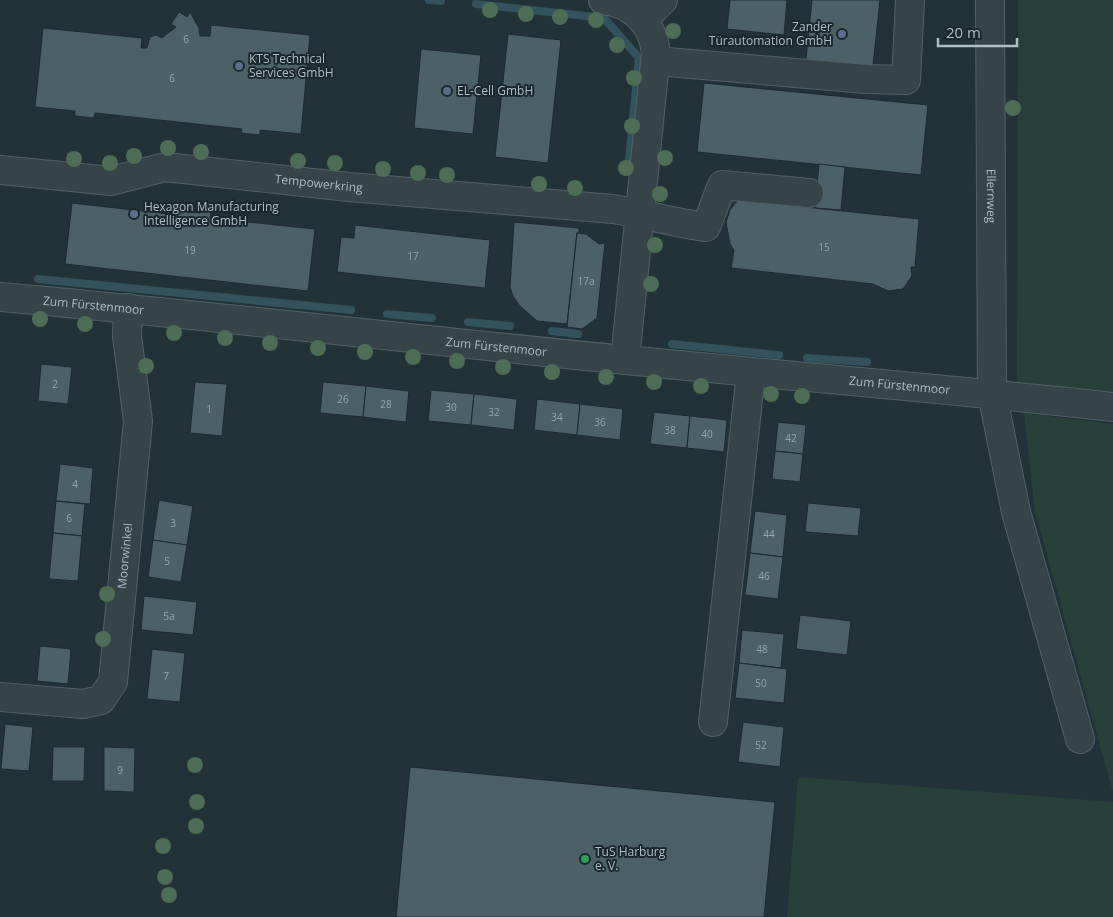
<svg xmlns="http://www.w3.org/2000/svg" width="1113" height="917" viewBox="0 0 1113 917" font-family="'Open Sans',sans-serif">
	<style>
		.green { fill: #274039 }
		.lines { fill: none; stroke-linecap: round; stroke-linejoin: round }
		.stream { stroke: #32525e; stroke-width: 8 }
		.building { fill: #4c6068; stroke: #1c2a30 }
		.minor-casing { stroke: #526167; stroke-width: 30 }
		.minor { stroke: #344449; stroke-width: 28 }
		.tree { fill: #4d6d56 }
		.service-dot { fill: #5c6f8a; stroke: #1a282e; stroke-width: 2 }
		.leisure-dot { fill: #2e9e5b; stroke: #1a282e; stroke-width: 2 }
		.labels { text-anchor: middle; stroke-width: 4; stroke-linejoin: round; paint-order: stroke }
		.number-label { font-size: 10px; fill: #96a7ae }
		.poi-label { font-size: 12px; fill: #afbfc6; stroke: #1a282e; text-anchor: start }
		.street-label { font-size: 12px; fill: #afbfc6; stroke: #1a282e }
	</style>
	<rect width="100%" height="100%" fill="#213339"/>
	<g class="green">
		<path d="M1018,0H1113V396L1017,385Z"/>
		<path d="M1024,413L1113,424V792L1035,512Z"/>
		<path d="M798,777L1113,802V917H787Z"/>
	</g>
	<g class="lines">
		<g class="stream">
			<path d="M429,0L441,1"/>
			<path d="M476,4L604,18L639,58L629,160"/>
			<path d="M38,279L351,310"/>
			<path d="M387,314L432,318"/>
			<path d="M468,322L510,326"/>
			<path d="M552,331L578,334"/>
			<path d="M672,344L779,355"/>
			<path d="M807,358L867,362"/>
		</g>
	</g>
	<g class="building">
		<path d="M730,0H787L784,35L727,29Z"/>
		<path d="M812,0H880L872,75L805,68Z"/>
		<path d="M179,12L187,17L190,12L199,28L200,36H210L211,25L310,35L301,134L260,130V135L241,133L242,129L95,113L94,118L75,116V111L35,107L43,28L142,38L141,48H147L150,37L156,35L162,38L176,27L171,24Z"/>
		<path d="M508,34L561,40L548,163L495,157Z"/>
		<path d="M421,49L481,55L473,134L414,128Z"/>
		<path d="M704,83L928,105L921,175L697,152Z"/>
		<path d="M819,164L845,167L841,210L815,208Z"/>
		<path d="M738,200L919,219L915,267H911L912,276L903,289L888,291L873,284L731,268L734,250L730,244L726,222L730,210Z"/>
		<path d="M72,203L178,215V211L200,213L201,210L211,211L210,218L315,229L308,291L65,264Z"/>
		<path d="M514,222L579,228V233H577L567,324L537,321L519,305L513,296L510,287Z"/>
		<path d="M355,225L490,240L485,288L337,272L341,237L354,238Z"/>
		<path d="M577,233L586,234L599,244L605,243L597,318L582,329L567,327Z"/>
		<path d="M41,364L72,367L68,404L38,401Z"/>
		<path d="M195,382L227,384L222,436L190,433Z"/>
		<path d="M323,382L366,386L363,417L320,413Z"/>
		<path d="M366,386L409,391L406,422L363,417Z"/>
		<path d="M431,390L474,394L471,425L428,421Z"/>
		<path d="M474,394L517,399L514,430L471,425Z"/>
		<path d="M537,399L580,404L577,435L534,430Z"/>
		<path d="M580,404L623,409L620,440L577,435Z"/>
		<path d="M654,412L690,416L687,448L650,444Z"/>
		<path d="M690,416L727,420L724,452L687,448Z"/>
		<path d="M778,422L806,425L803,454L775,451Z"/>
		<path d="M775,451L803,454L800,482L772,479Z"/>
		<path d="M60,464L93,468L90,504L56,501Z"/>
		<path d="M159,500L193,506L187,545L153,540Z"/>
		<path d="M56,501L85,504L82,536L53,533Z"/>
		<path d="M808,503L861,508L858,536L805,532Z"/>
		<path d="M755,511L787,515L783,557L750,553Z"/>
		<path d="M53,533L82,536L78,581L49,579Z"/>
		<path d="M153,540L187,545L181,582L148,577Z"/>
		<path d="M750,553L783,557L778,599L745,595Z"/>
		<path d="M144,596L197,602L193,635L141,630Z"/>
		<path d="M800,615L851,621L847,655L796,649Z"/>
		<path d="M742,630L784,634L781,668L739,663Z"/>
		<path d="M40,646L71,649L68,684L37,681Z"/>
		<path d="M152,649L185,653L180,702L147,699Z"/>
		<path d="M739,663L787,669L784,703L735,698Z"/>
		<path d="M743,722L784,727L780,767L738,762Z"/>
		<path d="M5,724L33,727L29,771L1,769Z"/>
		<path d="M53,747H85L84,781H52Z"/>
		<path d="M104,747L135,748L134,792L104,791Z"/>
		<path d="M410,767L775,802L764,917H396Z"/>
	</g>
	<g class="lines">
		<defs>
			<g id="minor">
				<path d="M603,0C632,3 653,23 656,53L625,360"/>
				<path id="s1" d="M990,0L992,393L1016,512L1080,739"/>
				<path d="M643,20L663,0"/>
				<path d="M656,61L866,79L906,80L910,0"/>
				<path id="s2" d="M0,170L111,181L165,167L349,187L613,209C645,214 674,223 706,227L722,185L809,193"/>
				<path id="s3" d="M0,297C209,315 417,340 626,360C789,376 951,389 1113,407"/>
				<path id="s4" d="M0,697L83,704L101,700L113,682L138,421L127,336L128,308"/>
				<path d="M713,722L751,372"/>
			</g>
		</defs>
		<use href="#minor" class="minor-casing"/>
		<use href="#minor" class="minor"/>
	</g>
	<g class="tree">
		<circle cx="490" cy="10" r="8"/>
		<circle cx="526" cy="14" r="8"/>
		<circle cx="560" cy="17" r="8"/>
		<circle cx="596" cy="20" r="8"/>
		<circle cx="673" cy="31" r="8"/>
		<circle cx="617" cy="45" r="8"/>
		<circle cx="634" cy="78" r="8"/>
		<circle cx="1013" cy="108" r="8"/>
		<circle cx="632" cy="126" r="8"/>
		<circle cx="168" cy="148" r="8"/>
		<circle cx="201" cy="152" r="8"/>
		<circle cx="134" cy="156" r="8"/>
		<circle cx="665" cy="158" r="8"/>
		<circle cx="74" cy="159" r="8"/>
		<circle cx="298" cy="161" r="8"/>
		<circle cx="110" cy="163" r="8"/>
		<circle cx="335" cy="163" r="8"/>
		<circle cx="626" cy="168" r="8"/>
		<circle cx="383" cy="169" r="8"/>
		<circle cx="418" cy="173" r="8"/>
		<circle cx="447" cy="175" r="8"/>
		<circle cx="539" cy="184" r="8"/>
		<circle cx="575" cy="188" r="8"/>
		<circle cx="660" cy="194" r="8"/>
		<circle cx="655" cy="245" r="8"/>
		<circle cx="651" cy="284" r="8"/>
		<circle cx="40" cy="319" r="8"/>
		<circle cx="85" cy="324" r="8"/>
		<circle cx="174" cy="333" r="8"/>
		<circle cx="225" cy="338" r="8"/>
		<circle cx="270" cy="343" r="8"/>
		<circle cx="318" cy="348" r="8"/>
		<circle cx="365" cy="352" r="8"/>
		<circle cx="413" cy="357" r="8"/>
		<circle cx="457" cy="361" r="8"/>
		<circle cx="146" cy="366" r="8"/>
		<circle cx="503" cy="367" r="8"/>
		<circle cx="552" cy="372" r="8"/>
		<circle cx="606" cy="377" r="8"/>
		<circle cx="654" cy="382" r="8"/>
		<circle cx="701" cy="386" r="8"/>
		<circle cx="771" cy="394" r="8"/>
		<circle cx="802" cy="396" r="8"/>
		<circle cx="107" cy="594" r="8"/>
		<circle cx="103" cy="639" r="8"/>
		<circle cx="195" cy="765" r="8"/>
		<circle cx="197" cy="802" r="8"/>
		<circle cx="196" cy="826" r="8"/>
		<circle cx="163" cy="846" r="8"/>
		<circle cx="165" cy="877" r="8"/>
		<circle cx="169" cy="895" r="8"/>
	</g>
	<g class="service-dot">
		<circle cx="842" cy="34" r="5"/>
		<circle cx="239" cy="66" r="5"/>
		<circle cx="447" cy="91" r="5"/>
		<circle cx="134" cy="214" r="5"/>
	</g>
	<circle class="leisure-dot" cx="585" cy="859" r="5"/>
	<g class="labels">
		<g class="number-label">
			<text x="186" y="43">6</text>
			<text x="172" y="82">6</text>
			<text x="824" y="251">15</text>
			<text x="190" y="254">19</text>
			<text x="413" y="260">17</text>
			<text x="586" y="285">17a</text>
			<text x="55" y="388">2</text>
			<text x="343" y="403">26</text>
			<text x="386" y="408">28</text>
			<text x="451" y="411">30</text>
			<text x="209" y="413">1</text>
			<text x="494" y="416">32</text>
			<text x="557" y="421">34</text>
			<text x="600" y="426">36</text>
			<text x="670" y="434">38</text>
			<text x="707" y="438">40</text>
			<text x="791" y="442">42</text>
			<text x="75" y="488">4</text>
			<text x="69" y="522">6</text>
			<text x="173" y="527">3</text>
			<text x="769" y="538">44</text>
			<text x="167" y="565">5</text>
			<text x="764" y="580">46</text>
			<text x="169" y="620">5a</text>
			<text x="762" y="653">48</text>
			<text x="166" y="680">7</text>
			<text x="761" y="687">50</text>
			<text x="761" y="749">52</text>
			<text x="120" y="774">9</text>
		</g>
		<g class="poi-label">
			<text x="832" y="31" text-anchor="end">Zander<tspan x="832" dy="14">Türautomation GmbH</tspan></text>
			<text x="249" y="63">KTS Technical<tspan x="249" dy="14">Services GmbH</tspan></text>
			<text x="457" y="95">EL-Cell GmbH</text>
			<text x="144" y="211">Hexagon Manufacturing<tspan x="144" dy="14">Intelligence GmbH</tspan></text>
			<text x="595" y="856">TuS Harburg<tspan x="595" dy="14">e. V.</tspan></text>
		</g>
		<g class="street-label">
			<text dy="4" stroke="none"><textPath href="#s2" startOffset="322">Tempowerkring</textPath></text>
			<text dy="4" stroke="none"><textPath href="#s1" startOffset="196">Ellernweg</textPath></text>
			<text dy="4" stroke="none"><textPath href="#s3" startOffset="94">Zum Fürstenmoor</textPath></text>
			<text dy="4" stroke="none"><textPath href="#s3" startOffset="499">Zum Fürstenmoor</textPath></text>
			<text dy="4" stroke="none"><textPath href="#s3" startOffset="904">Zum Fürstenmoor</textPath></text>
			<text dy="4" stroke="none"><textPath href="#s4" startOffset="250">Moorwinkel</textPath></text>
		</g>
	</g>
	<path d="M938 38v8h79v-8" fill="none" stroke="#afbfc6" stroke-width="2.5"/>
	<text x="946" y="38" font-size="15" fill="#afbfc6" stroke="#1a282e" stroke-width="4" paint-order="stroke">20 m</text>
</svg>
